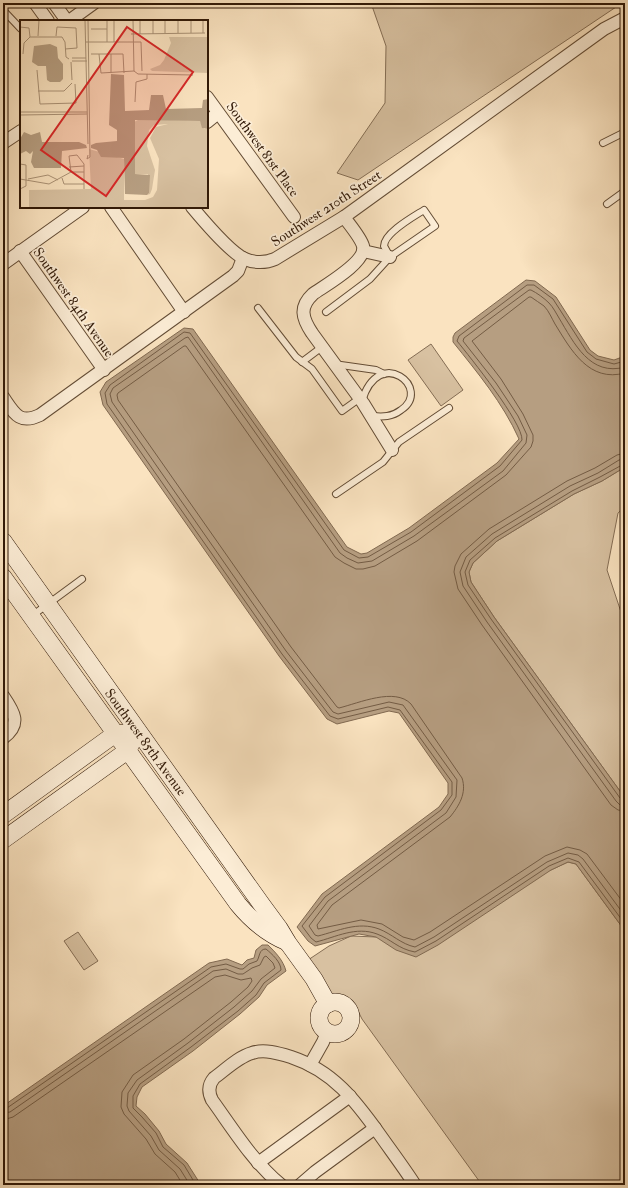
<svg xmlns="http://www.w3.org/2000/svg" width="628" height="1188" viewBox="0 0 628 1188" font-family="'IM FELL Double Pica',serif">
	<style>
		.green { fill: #d8c1a1; stroke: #846d54 }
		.water { fill: #b69e81; stroke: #816950 }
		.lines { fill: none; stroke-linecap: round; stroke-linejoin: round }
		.shore { stroke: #745c44; stroke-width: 1 }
		.lane-casing { stroke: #634c35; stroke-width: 8 }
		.street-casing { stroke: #634c35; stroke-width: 14 }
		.secondary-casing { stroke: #311907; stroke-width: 18 }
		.lane { stroke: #fcedd6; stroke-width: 6 }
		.street { stroke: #fcedd6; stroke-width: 12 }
		.secondary { stroke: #fcedd6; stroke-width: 17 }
		.labels { text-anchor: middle; stroke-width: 3.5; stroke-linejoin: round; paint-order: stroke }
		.street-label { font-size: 14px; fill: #311907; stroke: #fcedd6 }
		.inset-road { fill: none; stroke: #aa9276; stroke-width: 1 }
		.view { fill: #d62828; fill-opacity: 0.15; stroke: #d62828; stroke-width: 2 }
		.inset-edge { fill: none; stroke: #311907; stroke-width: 2 }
	</style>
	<rect width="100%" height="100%" fill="#fae3c0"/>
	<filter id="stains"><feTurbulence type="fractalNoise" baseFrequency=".005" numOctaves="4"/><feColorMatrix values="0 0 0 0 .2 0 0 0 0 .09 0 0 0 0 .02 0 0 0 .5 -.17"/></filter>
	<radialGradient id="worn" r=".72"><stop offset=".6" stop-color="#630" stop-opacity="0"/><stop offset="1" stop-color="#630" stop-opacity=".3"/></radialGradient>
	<g class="green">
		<path d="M371,3H622L358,180L337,173L385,103L386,46Z"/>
		<path d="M431,344L463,390L441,406L408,360Z"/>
		<path d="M625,467V507L618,513L607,570L625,624V798L494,617L471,582L469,572L473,563L497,541L574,494L602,481Z"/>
		<path d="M568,862L576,864L625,931V1185H482L362,1019L356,1007L346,999L332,995L308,960L329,946L351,936L376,937L551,870Z"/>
		<path d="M78,932L98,961L84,970L64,941Z"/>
	</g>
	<g class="water">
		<path d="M526,280L535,281L556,297L590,350L598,356L614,360L625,356V467L602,481L574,494L497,541L473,563L469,572L471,582L494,617L625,798V931L576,864L568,862L551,870L438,945L416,957L396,950L376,937L359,934L315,946L308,941L297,927L322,894L439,807L448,794V783L399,713L389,711L337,724L327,719L279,656L103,405L100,392L106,382L184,328L193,329L347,547L361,554L367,553L409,528L497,463L519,439C503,403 477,372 453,342V337L455,333Z"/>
		<path d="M262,945H268C276,953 283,960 286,971L267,985L259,997L240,1014L193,1051L142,1087L137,1097L136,1106L145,1114L159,1131L166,1144L187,1163L201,1185H3V1106L209,963L227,959L242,965L247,960L254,958L256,950Z"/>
	</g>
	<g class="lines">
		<g class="shore">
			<path d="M625,361L614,364L596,359L587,352L553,299L534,285H527L459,336L457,341C470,357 523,423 522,440L500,466L411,532L368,557L359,558L344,550L190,333L184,332L110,385L105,393L107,404L282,654L330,716L338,719L388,707L400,710L452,782V795L441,810L325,897L302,926L311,938L316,942C336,937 356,926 377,934C391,939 398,949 415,952L436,941L549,866L568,858L579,862L625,924"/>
			<path d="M625,367C590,377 574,343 559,318C556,313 553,307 549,303C544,298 537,293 531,290H529L464,338L463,341L496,383L518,416L527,435L526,443L503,471L414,536L372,561L358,563L347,558L340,553L188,337L185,338L113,388L110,394L112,402L286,651L333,712L338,714L389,702L403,705L457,780L456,797L446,813L328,901L309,926L315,935L318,936C338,931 358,921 379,929C392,934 401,944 415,947L434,937L547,862L568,853L578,855L583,859L625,916"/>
			<path d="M625,373C589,383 571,350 555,324C552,319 549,311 544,306C540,303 535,300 531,297H529L472,341L501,379L523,414L533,435V441L531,447L506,475L417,541L375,566L363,569H356L344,563L335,557L186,346H184L118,393L117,395L118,400L291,647L337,707L339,708C359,703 395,687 411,704L462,778C467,793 459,806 450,817L332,905L317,925L318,929L361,920L382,924L403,937L414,940L430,932L545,856L567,847L580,850L587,854L625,905"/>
			<path d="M625,453L617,455L595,468L567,481L489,529L461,554L455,566L454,572L458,589L482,625L611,805L618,810L625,811"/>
			<path d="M625,459L619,460L598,473L570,486L492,534L466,557L460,572L463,586L487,622L616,801L620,805H625"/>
			<path d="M625,464L622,465L600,477L572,491L495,538L470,560L465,572L468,585L491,619L620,798L625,800"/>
			<path d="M3,1108H7L211,967L226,964L240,969H243L249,964L257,961C260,956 259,949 266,949C272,954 281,962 281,970L264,983L256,995L238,1011L191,1047L140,1084L133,1096V1108L142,1117L156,1133L163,1147L184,1165L196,1185"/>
			<path d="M3,1113L10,1112L213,971L226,969L238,974H243L252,968L260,965L264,957L266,956L273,963L275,968L261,979L252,991L234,1007L188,1043L137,1080L128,1093L127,1106L129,1111L151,1136L159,1150L180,1169L190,1185"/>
			<path d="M3,1120L13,1117L215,977L225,975L241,980L251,978L252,981L248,987L231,1002L184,1039L133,1075L122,1092L121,1107L124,1114L146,1139L155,1154L175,1172L183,1185"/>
		</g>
		<defs>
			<g id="lane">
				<path d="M3,10L21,29"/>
				<path d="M603,143L625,132"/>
				<path d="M607,204L625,191"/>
				<path d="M424,210L435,226L390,257L384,246C384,233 413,217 424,210Z"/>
				<path d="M258,308L296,357L312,369L342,411L360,398"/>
				<path d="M326,312L370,279L390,257"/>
				<path d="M302,362L322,347"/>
				<path d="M334,364L376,370L384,374"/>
				<path d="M362,401C379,344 433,389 401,410C392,417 383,417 372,416"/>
				<path d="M336,494L383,462L399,442L449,408"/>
				<path d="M33,615L82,579"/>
			</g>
			<g id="street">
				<path d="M35,3L48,21"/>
				<path d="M54,3L67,21"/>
				<path d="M69,21L94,3"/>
				<path d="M207,97L294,217"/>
				<path d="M207,122L218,113"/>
				<path d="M3,143L21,131"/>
				<path d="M111,207L184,312"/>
				<path d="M192,207C202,219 231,253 245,259C254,263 266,263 275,259L344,217L604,29L625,18"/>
				<path d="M344,217C349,224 361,238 363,246C367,262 324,286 313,294C299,307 302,318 312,333L363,403L392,450"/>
				<path d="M20,251L104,370"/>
				<path d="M363,251L390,257"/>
				<path d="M3,264L83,207"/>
				<path d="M3,397C14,413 19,425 40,415L233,276L238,271L243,258"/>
				<path d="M3,696C14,712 22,724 3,738"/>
				<path d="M310,1065L323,1042L327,1032"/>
				<path d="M258,1163L350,1096"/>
				<path d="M281,1185C253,1162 233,1129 212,1100C208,1092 208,1085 214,1078C225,1070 238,1057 252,1053C264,1049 278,1053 291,1057C333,1071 355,1100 380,1135C392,1152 404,1168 415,1185"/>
				<path d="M300,1185L315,1172L375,1128"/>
			</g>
			<g id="secondary">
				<path d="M3,541L262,905L279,928L288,943L314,979L328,1004"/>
				<path d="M3,577L238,904C251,920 268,934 287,942"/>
				<path d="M3,815L115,734L126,733"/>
				<path d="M3,840L127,751L132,742"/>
				<circle cx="335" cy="1018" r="16"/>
			</g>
		</defs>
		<use href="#lane" class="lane-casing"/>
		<use href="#street" class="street-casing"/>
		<use href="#secondary" class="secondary-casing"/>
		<use href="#lane" class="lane"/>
		<use href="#street" class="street"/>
		<use href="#secondary" class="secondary"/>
	</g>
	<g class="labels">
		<g class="street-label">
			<text transform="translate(263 149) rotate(54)" y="5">Southwest 81st Place</text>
			<text transform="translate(326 208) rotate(-33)" y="5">Southwest 210th Street</text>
			<text transform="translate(74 302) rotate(55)" y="5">Southwest 84th Avenue</text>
			<text transform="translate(146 742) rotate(54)" y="5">Southwest 85th Avenue</text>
		</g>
	</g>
	<g transform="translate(20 20)">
		<rect width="188" height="188" fill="#fae3c0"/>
		<path d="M149,17H188V53L132,51L130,49L140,45L144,40L151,23ZM120,99L180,101L184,109H188V188H9V170L71,169L69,129L104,139V180H125L133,177L137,170L139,139L130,118L136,107L148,104L134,105L129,110L127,126L135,150L132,169L130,174L127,175L129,173L128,154H115L114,102Z" fill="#d8c1a1"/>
		<path d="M30,24L37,27L38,38L43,44V59L40,62H30L27,60L26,46H18L12,42L14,26ZM91,54L104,55L105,91L129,90L131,75H143L146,89L182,88L183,80L188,79V109L182,108L180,101L115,100V154L130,155L129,173L127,175L105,174L104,138L81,137L77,130L71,128V125L76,123L97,121V110L89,105ZM4,112L11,115L20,112L22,122H59L66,125L67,128L42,131L41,148H14L11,142L13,131L10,134L6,131L0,134V119Z" fill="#b69e81"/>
		<path class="inset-road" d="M65,0L68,124M68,0L70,137L67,139L68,135M113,0L114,51M120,0V14M133,0V14M145,0V13M158,0V13M171,0V13M183,0V13M87,1V22M94,1V22M0,7L9,8L10,17M71,9H87M111,14L185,13M18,16L19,0M36,16L37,7L56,8L57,28L45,29M10,17H42L45,22L46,37L49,39M66,22H121L122,51M3,34L4,23L10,17M71,34H103L104,53M79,34L81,53L114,51L118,54L173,55M91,34V53M52,38H66M52,41H67M51,42L52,60M17,50L20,84L56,83L55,64M18,71H44L52,63M115,82L116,62L127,59V54M0,92H67M0,95L67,94M0,144L6,145V166L0,169M49,147L64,146M51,152L49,136L57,135L64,144V169M42,158L44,164H64M0,159L29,164L51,152H64M8,159L28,155L38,160"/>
		<path class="view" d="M107,7L173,52L86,176L21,130Z"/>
		<rect width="188" height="188" class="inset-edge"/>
	</g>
	<rect width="628" height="1188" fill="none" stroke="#fae3c0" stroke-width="16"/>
	<rect x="4" y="4" width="620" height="1180" fill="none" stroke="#311907" stroke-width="2"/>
	<rect x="8" y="8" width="612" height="1172" fill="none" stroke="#311907"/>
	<rect width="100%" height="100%" filter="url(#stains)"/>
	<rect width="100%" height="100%" fill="url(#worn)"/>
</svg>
